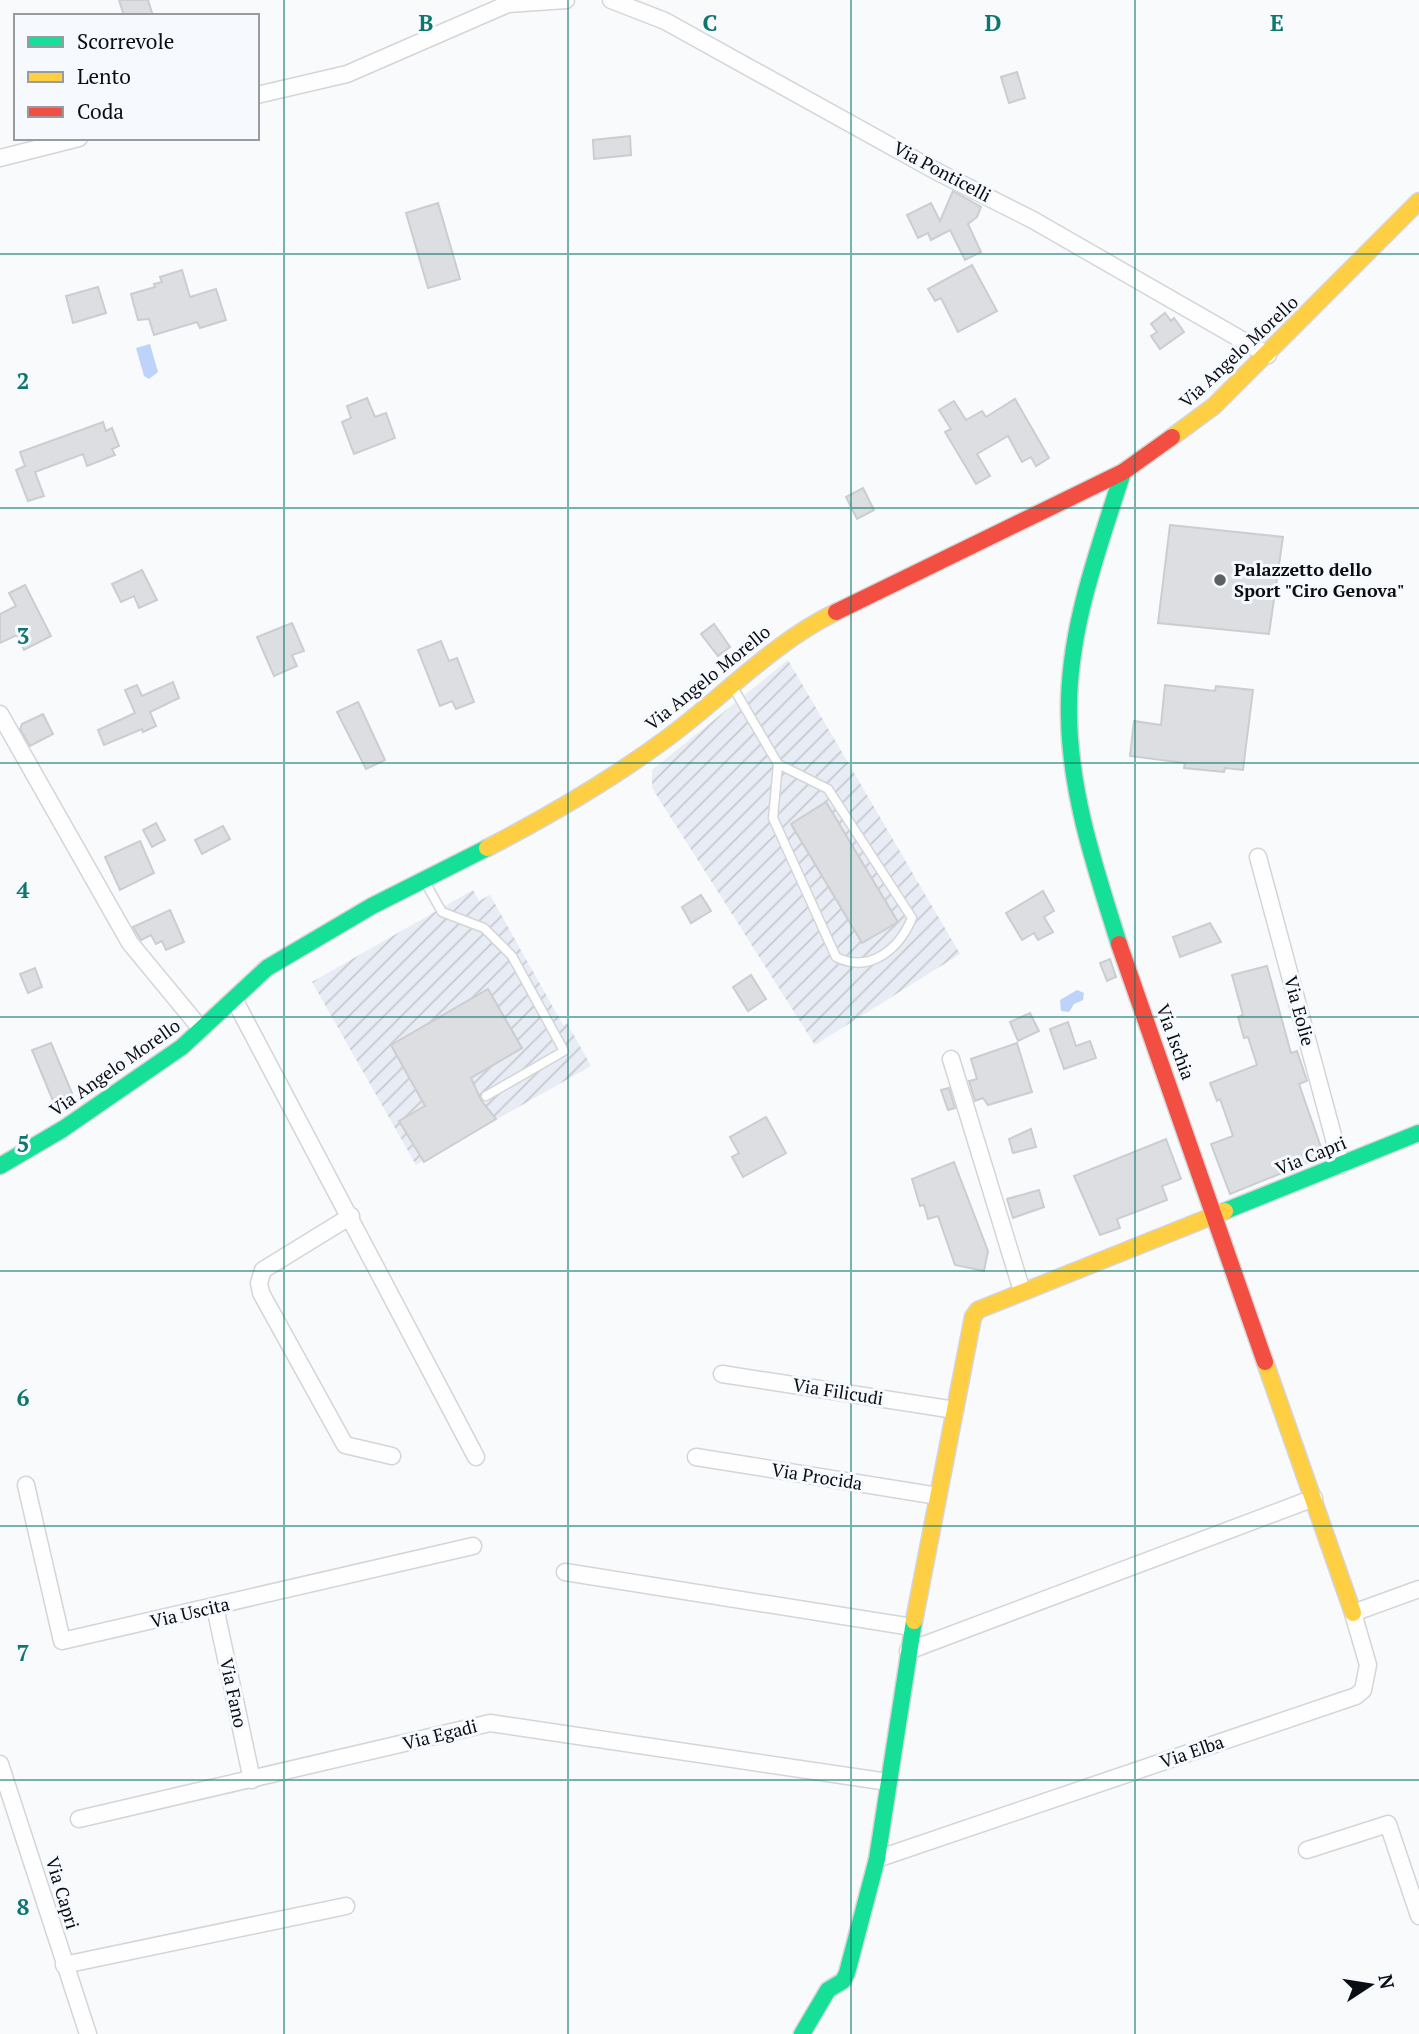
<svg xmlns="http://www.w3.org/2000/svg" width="1419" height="2034" viewBox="0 0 1419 2034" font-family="'PT Serif',serif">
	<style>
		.industrial { fill: url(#industrial-furrows) }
		.water { fill: #bed3f9 }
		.building { fill: #dcdee2; stroke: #cbcdd1; stroke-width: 2 }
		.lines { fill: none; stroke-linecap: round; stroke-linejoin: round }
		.lane-casing { stroke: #d3d5d8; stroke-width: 11 }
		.street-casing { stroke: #d3d5d8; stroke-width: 19 }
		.fast-casing { stroke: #d3d5d8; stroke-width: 19 }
		.slow-casing { stroke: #d3d5d8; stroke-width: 19 }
		.jam-casing { stroke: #d3d5d8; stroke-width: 19 }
		.lane { stroke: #fefeff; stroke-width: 8 }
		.street { stroke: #fefeff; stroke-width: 16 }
		.fast { stroke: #16e098; stroke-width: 16 }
		.slow { stroke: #ffcf43; stroke-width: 16 }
		.jam { stroke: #f24e42; stroke-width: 16 }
		.grid { fill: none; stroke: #0f766e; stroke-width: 2; stroke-opacity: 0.55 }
		.poi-dot { fill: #5d6063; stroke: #f6f9fe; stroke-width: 2.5 }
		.labels { text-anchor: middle; stroke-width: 6; stroke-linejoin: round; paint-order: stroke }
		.street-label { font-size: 18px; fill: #0a0d11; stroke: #f6f9fe }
		.poi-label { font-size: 18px; font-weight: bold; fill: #0a0d11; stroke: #f6f9fe; text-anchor: start }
		.grid-label { font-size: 23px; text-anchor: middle; font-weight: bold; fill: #0f766e; stroke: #f6f9fe; stroke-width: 6; stroke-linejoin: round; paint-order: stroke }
	</style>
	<defs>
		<pattern id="industrial-furrows" width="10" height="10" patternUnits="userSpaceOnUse" patternTransform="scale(1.75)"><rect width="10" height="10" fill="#e8ecf4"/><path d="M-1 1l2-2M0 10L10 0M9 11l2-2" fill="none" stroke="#c6c9d0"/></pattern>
	</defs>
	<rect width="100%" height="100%" fill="#f8fafc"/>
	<g class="industrial">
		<path d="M788,660L960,954L815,1045L652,788V770Z"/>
		<path d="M473,890L479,901L490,895L563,1025L567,1023L591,1066L416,1165L312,982Z"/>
	</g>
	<g class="water">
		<path d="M150,344L158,372L149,379L144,376L136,348Z"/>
		<path d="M1077,990L1084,993L1083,1000L1074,1004L1069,1012L1061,1011L1060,1000Z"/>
	</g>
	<g class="building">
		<path d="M119,0H148L153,16H124Z"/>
		<path d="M1017,72L1025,98L1009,103L1001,77Z"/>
		<path d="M630,136L631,155L594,159L593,140Z"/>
		<path d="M953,191L981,207L977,217L968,224L981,252L965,260L950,230L931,240L928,233L918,238L907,215L931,203L940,221Z"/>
		<path d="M438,203L460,279L428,288L406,213Z"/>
		<path d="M972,265L997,311L958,332L941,298L935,301L928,289Z"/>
		<path d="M182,270L190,297L216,289L226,320L200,328L197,322L154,335L149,319L138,320L131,294L155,287L154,284L162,282L160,277Z"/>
		<path d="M98,287L106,313L73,323L66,296Z"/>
		<path d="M1165,313L1171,321L1174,318L1184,332L1160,349L1151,336L1157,332L1151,324Z"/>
		<path d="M367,398L375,417L386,413L395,438L354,454L342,422L351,418L347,406Z"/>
		<path d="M1015,399L1049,458L1036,466L1031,457L1022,462L1008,436L977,454L990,476L976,484L945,432L951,429L939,410L954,401L966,420L982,411L986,417Z"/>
		<path d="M103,422L106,431L112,428L119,446L112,449L115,455L87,466L83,454L35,472L44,496L28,501L16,470L25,466L20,452Z"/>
		<path d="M863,488L874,510L857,519L846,497Z"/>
		<path d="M1170,525L1283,537L1269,634L1158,623Z"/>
		<path d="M142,570L157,600L139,608L134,596L121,602L112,584Z"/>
		<path d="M25,585L51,636L24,650L17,635L0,643V614L16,606L9,593Z"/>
		<path d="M292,623L304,651L292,655L297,666L274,676L257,637Z"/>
		<path d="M714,624L730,647L718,656L701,634Z"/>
		<path d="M441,641L449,661L457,658L474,702L456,709L452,701L440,706L418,650Z"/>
		<path d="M173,682L179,698L150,712L156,726L143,732L142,729L104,745L98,730L135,713L125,690L137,685L142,696Z"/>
		<path d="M1165,685L1215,691L1216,686L1253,690L1243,770L1225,768L1224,772L1184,768L1185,763L1130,756L1134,721L1161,725Z"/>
		<path d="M358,702L385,760L366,769L337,712Z"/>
		<path d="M43,714L53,734L30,746L20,729L22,724Z"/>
		<path d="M826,802L898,922L862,943L791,824Z"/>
		<path d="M156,823L165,840L152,847L143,830Z"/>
		<path d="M223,826L230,839L202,854L195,840Z"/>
		<path d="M140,841L154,873L120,890L105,857Z"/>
		<path d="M1043,891L1054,911L1044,917L1053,932L1038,940L1034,933L1022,940L1006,913Z"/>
		<path d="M701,895L711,911L691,923L682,907Z"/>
		<path d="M170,910L184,942L166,950L162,941L156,944L151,935L141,940L133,927Z"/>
		<path d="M1210,923L1221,942L1180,957L1173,937Z"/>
		<path d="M1110,959L1116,977L1107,981L1100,963Z"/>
		<path d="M1267,966L1291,1053L1297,1051L1307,1081L1299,1084L1324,1156L1230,1194L1211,1144L1233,1136L1220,1099L1217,1101L1210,1083L1257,1065L1248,1037L1244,1038L1238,1017L1243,1015L1232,975Z"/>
		<path d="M35,968L42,987L28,993L20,974Z"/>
		<path d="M751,975L766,999L748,1011L733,987Z"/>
		<path d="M488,989L522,1048L471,1078L481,1100L496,1119L424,1162L399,1121L425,1106L391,1045Z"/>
		<path d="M1030,1013L1039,1031L1018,1041L1010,1022Z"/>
		<path d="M1068,1022L1076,1046L1090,1041L1096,1058L1064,1069L1050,1029Z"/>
		<path d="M51,1043L72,1093L53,1101L32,1050Z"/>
		<path d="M1017,1043L1032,1092L988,1105L983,1098L975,1101L969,1081L977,1079L971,1059Z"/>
		<path d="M949,1088L955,1108L948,1110L941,1090Z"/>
		<path d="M766,1117L786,1153L743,1177L732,1157L739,1153L730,1137Z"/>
		<path d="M1031,1129L1036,1147L1013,1153L1009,1139Z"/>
		<path d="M1166,1139L1181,1179L1162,1186L1167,1200L1117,1219L1120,1228L1100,1235L1074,1176Z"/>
		<path d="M954,1162L988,1251L984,1271L955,1265L938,1216L928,1219L924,1205L920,1206L912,1179Z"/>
		<path d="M1039,1190L1044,1207L1013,1218L1007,1199Z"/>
	</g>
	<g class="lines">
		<defs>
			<g id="lane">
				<path d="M734,689L778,764L828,789L912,918C899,949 870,974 836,957L773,818L778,764"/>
				<path d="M425,882L442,912L484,928L512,956L564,1051L486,1096"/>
			</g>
			<g id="street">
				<path d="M611,0L665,21L934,170L1033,220L1268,355"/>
				<path d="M257,95L347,74L508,4L566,0"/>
				<path d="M0,158L79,138"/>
				<path d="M0,714L130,943L201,1029"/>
				<path d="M1258,857L1341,1165"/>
				<path d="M234,999L476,1457"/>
				<path d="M951,1059L1022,1291"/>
				<path d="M351,1216L263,1270L259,1283L261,1293L345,1445L392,1456"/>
				<path d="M722,1374L955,1410"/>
				<path d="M696,1457L938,1496"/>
				<path d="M26,1485L62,1641L473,1546"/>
				<path d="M565,1572L912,1627"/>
				<path d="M215,1607L252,1780"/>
				<path d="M908,1651L1314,1498"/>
				<path d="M0,1764L88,2034"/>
				<path d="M79,1819L490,1723L888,1782"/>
				<path d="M1307,1850L1388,1824L1419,1916"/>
				<path d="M877,1859L1356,1696L1363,1690L1368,1665L1353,1613L1419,1589"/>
				<path d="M64,1965L346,1906"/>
			</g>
			<g id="fast">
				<path d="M1119,944C1096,870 1070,795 1069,716C1067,632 1098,551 1123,472"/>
				<path d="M0,1166L63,1129L182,1047L267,968L372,906L487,848"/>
				<path d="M1225,1211L1419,1133"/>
				<path d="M802,2034L828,1990L843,1981L847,1973L877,1859L914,1621"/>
			</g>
			<g id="slow">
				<path d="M1172,437L1214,406L1419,201"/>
				<path d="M487,848C549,816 615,777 670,736C726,694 774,642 836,612"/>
				<path d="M1265,1362L1353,1613"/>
				<path d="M914,1621L973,1317L978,1310L1225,1211"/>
			</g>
			<g id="jam">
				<path d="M836,612L1123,472L1172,437"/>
				<path d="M1119,944L1265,1362"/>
			</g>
		</defs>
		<use href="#lane" class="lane-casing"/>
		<use href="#street" class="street-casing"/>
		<use href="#fast" class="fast-casing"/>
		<use href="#slow" class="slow-casing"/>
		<use href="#jam" class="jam-casing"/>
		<use href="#lane" class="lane"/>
		<use href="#street" class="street"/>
		<use href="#fast" class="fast"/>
		<use href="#slow" class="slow"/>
		<use href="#jam" class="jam"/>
	</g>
	<path class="grid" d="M284,0V2034M568,0V2034M851,0V2034M1135,0V2034M0,254H1419M0,508H1419M0,763H1419M0,1017H1419M0,1271H1419M0,1526H1419M0,1780H1419"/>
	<circle class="poi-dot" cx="1220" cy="580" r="7"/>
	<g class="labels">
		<g class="street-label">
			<text transform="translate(942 172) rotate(28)" y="6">Via Ponticelli</text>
			<text transform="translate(1239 352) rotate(-43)" y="6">Via Angelo Morello</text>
			<text transform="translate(708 678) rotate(-39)" y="6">Via Angelo Morello</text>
			<text transform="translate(1299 1011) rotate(75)" y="6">Via Eolie</text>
			<text transform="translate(1175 1042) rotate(70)" y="6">Via Ischia</text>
			<text transform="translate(115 1068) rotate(-35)" y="6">Via Angelo Morello</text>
			<text transform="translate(1311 1156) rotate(-22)" y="6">Via Capri</text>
			<text transform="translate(838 1392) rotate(9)" y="6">Via Filicudi</text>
			<text transform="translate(817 1477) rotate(9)" y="6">Via Procida</text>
			<text transform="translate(190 1613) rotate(-13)" y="6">Via Uscita</text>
			<text transform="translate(233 1693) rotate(78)" y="6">Via Fano</text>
			<text transform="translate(440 1735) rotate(-14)" y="6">Via Egadi</text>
			<text transform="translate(1192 1752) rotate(-19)" y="6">Via Elba</text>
			<text transform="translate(62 1893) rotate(73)" y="6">Via Capri</text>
		</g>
		<g class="poi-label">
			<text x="1234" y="576">Palazzetto dello<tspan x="1234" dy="21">Sport "Ciro Genova"</tspan></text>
		</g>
	</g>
	<g class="grid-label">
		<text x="426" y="31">B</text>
		<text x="710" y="31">C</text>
		<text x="993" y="31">D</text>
		<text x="1277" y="31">E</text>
		<text x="23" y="389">2</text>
		<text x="23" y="644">3</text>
		<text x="23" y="898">4</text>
		<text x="23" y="1152">5</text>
		<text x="23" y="1406">6</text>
		<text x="23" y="1661">7</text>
		<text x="23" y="1915">8</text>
	</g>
	<rect x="14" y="14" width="245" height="126" fill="#f6f9fe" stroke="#989b9f" stroke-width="2"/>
	<rect x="28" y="37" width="35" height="10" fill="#16e098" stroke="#989b9f" stroke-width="2"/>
	<text x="77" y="49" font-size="21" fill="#0a0d11">Scorrevole</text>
	<rect x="28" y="72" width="35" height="10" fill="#ffcf43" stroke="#989b9f" stroke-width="2"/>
	<text x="77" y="84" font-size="21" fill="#0a0d11">Lento</text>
	<rect x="28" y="107" width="35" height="10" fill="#f24e42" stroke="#989b9f" stroke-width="2"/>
	<text x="77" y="119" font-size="21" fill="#0a0d11">Coda</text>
	<g transform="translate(1370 1985) rotate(78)" stroke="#f6f9fe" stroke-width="5" paint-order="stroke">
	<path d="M0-5L12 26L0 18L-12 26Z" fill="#0a0d11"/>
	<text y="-10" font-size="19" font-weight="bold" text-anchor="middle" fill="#0a0d11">N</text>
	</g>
</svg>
